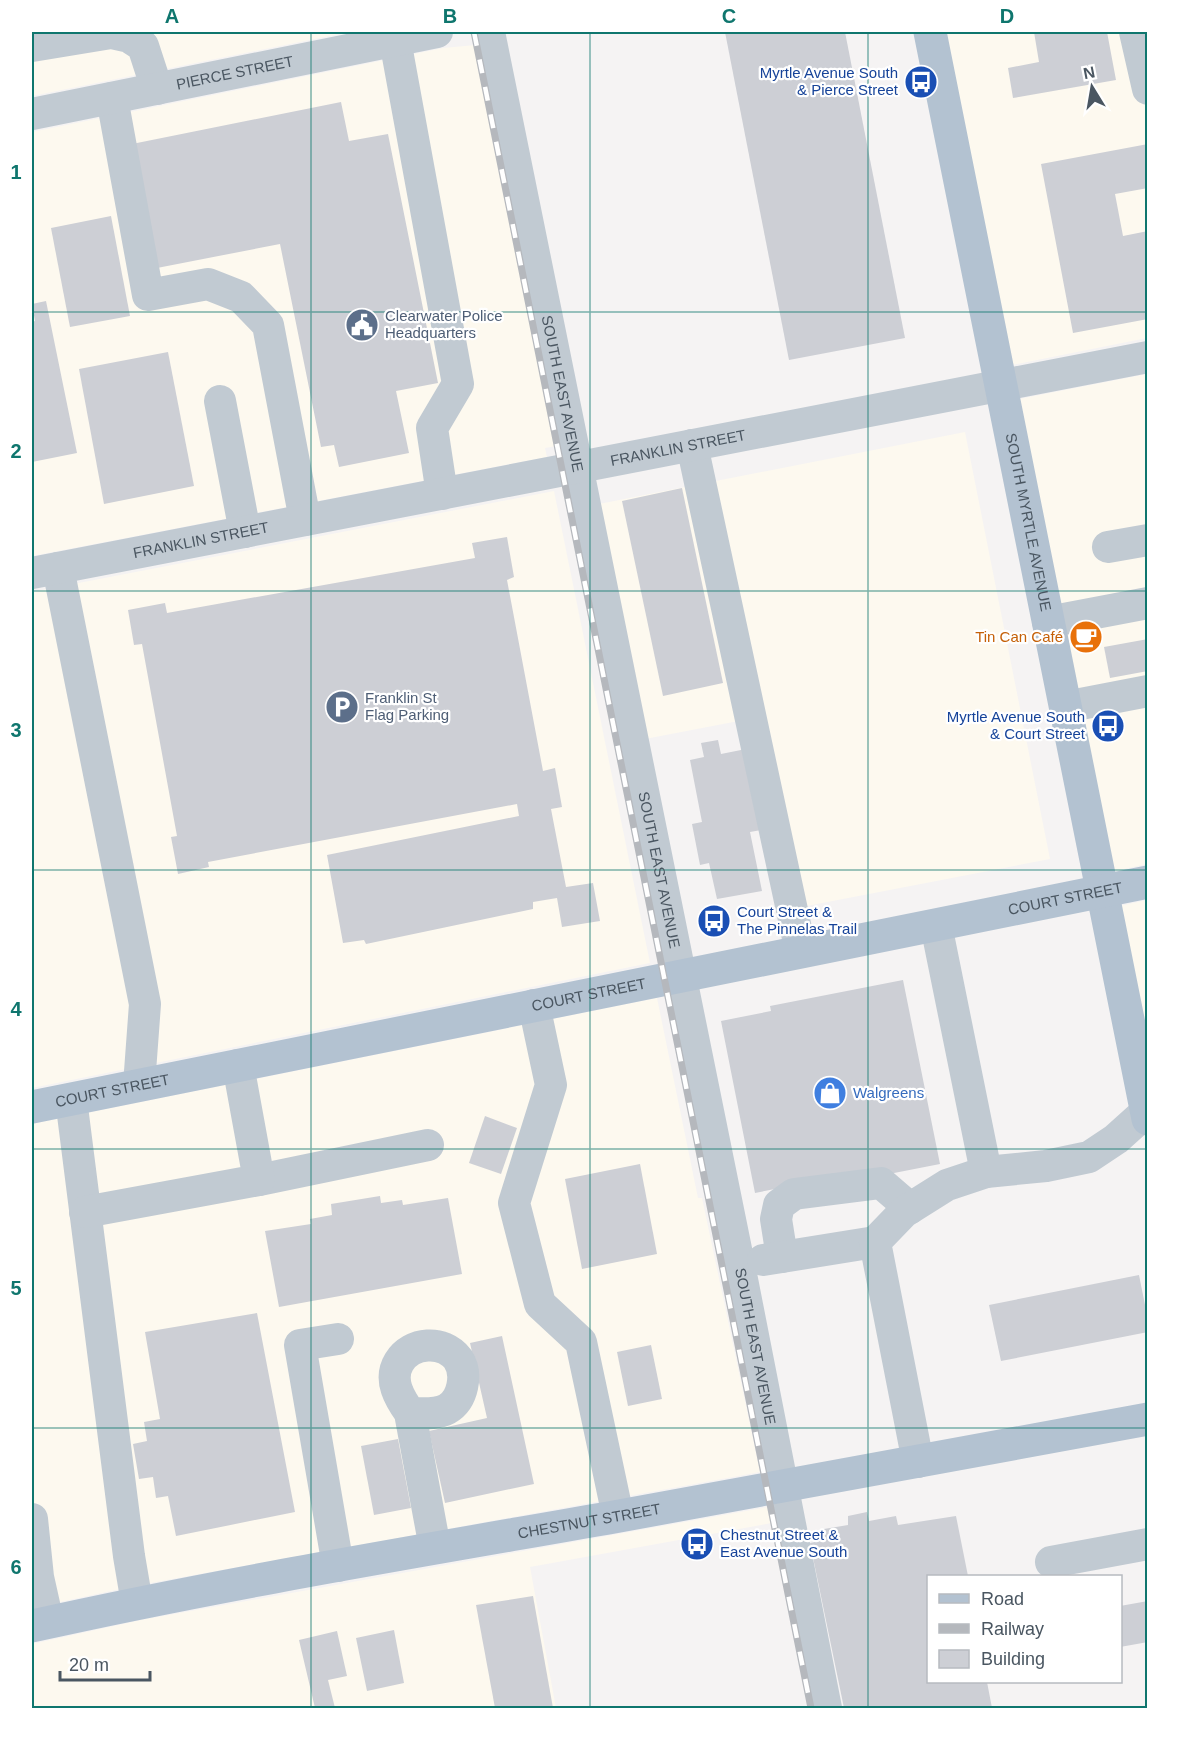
<svg xmlns="http://www.w3.org/2000/svg" width="1179" height="1740" viewBox="0 0 1179 1740" font-family="Arial,sans-serif">
	<style>
		.commercial { fill: #fdf9ef }
		.building { fill: #cdcfd5 }
		.lines { fill: none; stroke-linecap: round; stroke-linejoin: round }
		.minor { stroke: #c1cad2; stroke-width: 32 }
		.major { stroke: #b3c2d1; stroke-width: 33 }
		.rail-casing { stroke: #b5b8bd; stroke-width: 7 }
		.rail { stroke: #fff; stroke-width: 4.5; stroke-dasharray: 14; stroke-linecap: butt }
		.grid { fill: none; stroke: #0f766e; stroke-width: 1.5; stroke-opacity: 0.55 }
		.labels { text-anchor: middle; stroke-width: 4.5; stroke-linejoin: round; paint-order: stroke }
		.street-label { font-size: 15px; fill: #4a5661; stroke: #fff }
		.transit-label { font-size: 15px; fill: #164399; stroke: #fff; text-anchor: end }
		.service-label { font-size: 15px; fill: #4e5e75; stroke: #fff; text-anchor: start }
		.food-label { font-size: 15px; fill: #c56008; stroke: #fff; text-anchor: end }
		.shop-label { font-size: 15px; fill: #366cbe; stroke: #fff; text-anchor: start }
		.neatline { fill: none; stroke: #0f766e; stroke-width: 2 }
		.grid-label { font-size: 20px; text-anchor: middle; font-weight: bold; fill: #0f766e }
	</style>
	<rect width="100%" height="100%" fill="#f5f3f3"/>
	<g class="commercial">
		<path d="M32,32H349L32,96Z"/>
		<path d="M946,32H1147V338L1012,365Z"/>
		<path d="M476,45L557,446L545,448L547,457L32,556V132L443,48Z"/>
		<path d="M1147,374V864L1114,871L1019,399Z"/>
		<path d="M965,432L1050,859L786,910L749,719L645,739L599,504Z"/>
		<path d="M554,491L650,963L32,1088V592Z"/>
		<path d="M1147,900V1043L1120,906Z"/>
		<path d="M657,998L698,1198H702L760,1472L134,1586L32,1608V1124Z"/>
		<path d="M768,1507L772,1523L530,1567L556,1708H32V1644L141,1620Z"/>
	</g>
	<g class="building">
		<path d="M725,32H845L905,338L789,360Z"/>
		<path d="M1034,32H1107L1116,80L1013,98L1008,68L1039,62Z"/>
		<path d="M341,102L349,141L388,134L438,383L396,391L409,453L339,467L334,445L321,447L280,244L157,268L132,144Z"/>
		<path d="M1148,144V188L1115,194L1123,236L1148,231V319L1073,333L1041,164Z"/>
		<path d="M111,216L130,316L70,327L51,228Z"/>
		<path d="M46,301L77,453L32,462V322L35,321L32,304Z"/>
		<path d="M168,352L194,486L104,504L79,369Z"/>
		<path d="M682,488L723,683L663,696L622,501Z"/>
		<path d="M507,537L514,577L507,580L543,771L555,768L562,807L551,809L566,887L593,883L600,921L562,927L557,898L533,902V909L366,944L364,940L343,943L327,855L519,816L517,804L208,862L209,867L178,874L171,837L177,836L142,644L134,645L128,610L165,603L167,613L475,558L472,543Z"/>
		<path d="M1148,639V671L1110,678L1104,647Z"/>
		<path d="M718,740L721,754L751,748L767,829L750,832L762,891L717,899L709,863L700,865L692,824L702,822L690,760L704,757L701,743Z"/>
		<path d="M903,980L940,1164L843,1183L841,1176L755,1193L721,1021L771,1011L770,1006Z"/>
		<path d="M485,1116L517,1128L501,1174L469,1163Z"/>
		<path d="M640,1164L657,1254L582,1269L565,1179Z"/>
		<path d="M380,1196L381,1203L402,1200L403,1205L448,1198L462,1274L279,1307L265,1231L311,1224L310,1219L332,1215L331,1204Z"/>
		<path d="M1139,1275L1148,1320V1332L1001,1361L989,1305Z"/>
		<path d="M257,1313L295,1512L176,1536L168,1496L156,1498L153,1477L139,1479L133,1444L147,1441L144,1422L160,1419L145,1332Z"/>
		<path d="M502,1336L534,1484L445,1503L429,1431L487,1418L470,1343Z"/>
		<path d="M651,1345L662,1399L628,1406L617,1352Z"/>
		<path d="M398,1439L411,1508L374,1515L361,1446Z"/>
		<path d="M867,1512L869,1521L896,1516L898,1525L956,1516L968,1576H928V1682H987L992,1708H844L810,1543L825,1540L824,1529L848,1525V1516Z"/>
		<path d="M533,1596L553,1708H495L476,1605Z"/>
		<path d="M1148,1601V1642L1120,1647V1606Z"/>
		<path d="M394,1630L404,1683L367,1691L356,1638Z"/>
		<path d="M337,1631L347,1676L328,1680L335,1708H315L299,1640Z"/>
	</g>
	<g class="lines">
		<g class="minor">
			<path id="s1" d="M489,32L739,1264L826,1708"/>
			<path d="M1135,32L1148,89"/>
			<path d="M395,40L458,384L432,428L442,494"/>
			<path d="M32,46L111,33L129,37L143,46L157,89"/>
			<path d="M112,98L148,295L208,284L241,297L268,325L305,520"/>
			<path id="s2" d="M32,114L437,32"/>
			<path d="M220,401L245,532"/>
			<path d="M692,445L801,952"/>
			<path d="M1108,547L1148,540"/>
			<path d="M58,568L145,1004L139,1085"/>
			<path id="s3" d="M32,573L1148,357"/>
			<path d="M1048,622L1148,603"/>
			<path d="M1065,707L1148,691"/>
			<path d="M936,925L986,1172"/>
			<path d="M534,1005L551,1085L514,1203L540,1304L581,1342L618,1516"/>
			<path d="M71,1099L129,1556L137,1603"/>
			<path d="M259,1180L428,1145"/>
			<path d="M85,1212L259,1180L238,1065"/>
			<path d="M782,1257L776,1219L779,1205L794,1194L881,1183L910,1208"/>
			<path d="M763,1260L875,1242"/>
			<path d="M338,1339L300,1345L338,1566"/>
			<path d="M410,1413C422,1413 436,1415 447,1409C463,1400 468,1374 458,1359C443,1339 411,1342 399,1362C388,1380 400,1399 410,1413L435,1548"/>
			<path d="M918,1462L875,1242L904,1212L947,1185L986,1172L1046,1166L1089,1157L1116,1139L1146,1112"/>
			<path d="M32,1519L38,1577L48,1622"/>
			<path d="M1051,1562L1148,1544"/>
		</g>
		<g class="major">
			<path id="s4" d="M930,32L1148,1119"/>
			<path id="s5" d="M32,1107L1148,882"/>
			<path id="s6" d="M32,1626C225,1583 420,1551 614,1517C792,1485 970,1453 1148,1419"/>
		</g>
		<defs>
			<path id="rail" d="M474,32L811,1708"/>
		</defs>
		<use href="#rail" class="rail-casing"/>
		<use href="#rail" class="rail"/>
	</g>
	<path class="grid" d="M311,32V1708M590,32V1708M868,32V1708M32,312H1148M32,591H1148M32,870H1148M32,1149H1148M32,1428H1148"/>
	<defs>
		<symbol id="bus-disc" viewBox="-11 -11 22 22"><circle r="9.5" fill="#1a4fb4" stroke="#fff"/><path d="M-5-6H5V4H4V6H2V4H-2V6H-4V4H-5ZM-3.5-4V0h7V-4ZM-3.5 1.2v1.5H-2V1.2ZM2 1.2v1.5H3.5V1.2Z" fill="#fff"/></symbol>
		<symbol id="civic-disc" viewBox="-11 -11 22 22"><circle r="9.5" fill="#5c6f8a" stroke="#fff"/><path d="M-.6-6.5H3V-4.5H.6V-3L4-1V1h2V6H-6V1h2V-1L-.6-3ZM-1.2 2.5V6h2.4V2.5Z" fill="#fff"/></symbol>
		<symbol id="cafe-disc" viewBox="-11 -11 22 22"><circle r="9.5" fill="#e8710a" stroke="#fff"/><path d="M-5.5-4.5H6V0H3Q3 3.5 0 3.5H-2.5Q-5.5 3.5-5.5 0ZM3-3.2v2h1.7v-2ZM-6 4.5H4V6H-6Z" fill="#fff"/></symbol>
		<symbol id="parking-disc" viewBox="-11 -11 22 22"><circle r="9.5" fill="#5c6f8a" stroke="#fff"/><path d="M-3.5-5.5H1a3.5 3.5 0 0 1 0 7H-1V5.5H-3.5ZM-1-3.4V-.6H.8a1.4 1.4 0 0 0 0-2.8Z" fill="#fff"/></symbol>
		<symbol id="shop-disc" viewBox="-11 -11 22 22"><circle r="9.5" fill="#3f7fe0" stroke="#fff"/><path d="M-5-2.5h2.3a2.7 3.5 0 0 1 5.4 0H5L5.5 6h-11ZM-1.5-2.5h3a1.5 2.3 0 0 0-3 0Z" fill="#fff"/></symbol>
	</defs>
	<g fill-rule="evenodd">
		<use href="#bus-disc" x="902" y="63" width="38" height="38"/>
		<use href="#civic-disc" x="343" y="306" width="38" height="38"/>
		<use href="#cafe-disc" x="1067" y="618" width="38" height="38"/>
		<use href="#parking-disc" x="323" y="688" width="38" height="38"/>
		<use href="#bus-disc" x="1089" y="707" width="38" height="38"/>
		<use href="#bus-disc" x="695" y="902" width="38" height="38"/>
		<use href="#shop-disc" x="811" y="1074" width="38" height="38"/>
		<use href="#bus-disc" x="678" y="1525" width="38" height="38"/>
	</g>
	<g class="labels">
		<g class="street-label">
			<text dy="5" stroke="none"><textPath href="#s2" startOffset="207">PIERCE STREET</textPath></text>
			<text dy="5" stroke="none"><textPath href="#s1" startOffset="369">SOUTH EAST AVENUE</textPath></text>
			<text dy="5" stroke="none"><textPath href="#s3" startOffset="658">FRANKLIN STREET</textPath></text>
			<text dy="5" stroke="none"><textPath href="#s4" startOffset="500">SOUTH MYRTLE AVENUE</textPath></text>
			<text dy="5" stroke="none"><textPath href="#s3" startOffset="172">FRANKLIN STREET</textPath></text>
			<text dy="5" stroke="none"><textPath href="#s1" startOffset="855">SOUTH EAST AVENUE</textPath></text>
			<text dy="5" stroke="none"><textPath href="#s5" startOffset="1054">COURT STREET</textPath></text>
			<text dy="5" stroke="none"><textPath href="#s5" startOffset="568">COURT STREET</textPath></text>
			<text dy="5" stroke="none"><textPath href="#s5" startOffset="82">COURT STREET</textPath></text>
			<text dy="5" stroke="none"><textPath href="#s1" startOffset="1341">SOUTH EAST AVENUE</textPath></text>
			<text dy="5" stroke="none"><textPath href="#s6" startOffset="567">CHESTNUT STREET</textPath></text>
		</g>
		<g class="transit-label">
			<text x="898" y="78">Myrtle Avenue South<tspan x="898" dy="17">&amp; Pierce Street</tspan></text>
			<text x="1085" y="722">Myrtle Avenue South<tspan x="1085" dy="17">&amp; Court Street</tspan></text>
			<text x="737" y="917" text-anchor="start">Court Street &amp;<tspan x="737" dy="17">The Pinnelas Trail</tspan></text>
			<text x="720" y="1540" text-anchor="start">Chestnut Street &amp;<tspan x="720" dy="17">East Avenue South</tspan></text>
		</g>
		<g class="service-label">
			<text x="385" y="321">Clearwater Police<tspan x="385" dy="17">Headquarters</tspan></text>
			<text x="365" y="703">Franklin St<tspan x="365" dy="17">Flag Parking</tspan></text>
		</g>
		<g class="food-label">
			<text x="1063" y="642">Tin Can Café</text>
		</g>
		<g class="shop-label">
			<text x="853" y="1098">Walgreens</text>
		</g>
	</g>
	<rect width="1179" height="1740" fill="none" stroke="#ffffff" stroke-width="66"/>
	<rect x="927" y="1575" width="195" height="108" fill="#ffffff" stroke="#b7bbc0" stroke-width="1.5"/>
	<rect x="939" y="1594" width="30" height="9" fill="#b3c2d1" stroke="#b7bbc0" stroke-width="1.5"/>
	<text x="981" y="1605" font-size="18" fill="#4a5661">Road</text>
	<rect x="939" y="1624" width="30" height="9" fill="#b5b8bd" stroke="#b7bbc0" stroke-width="1.5"/>
	<text x="981" y="1635" font-size="18" fill="#4a5661">Railway</text>
	<rect x="939" y="1650" width="30" height="18" fill="#cdcfd5" stroke="#b7bbc0" stroke-width="1.5"/>
	<text x="981" y="1665" font-size="18" fill="#4a5661">Building</text>
	<g transform="translate(1092 87) rotate(349)" stroke="#ffffff" stroke-width="4.5" paint-order="stroke">
	<path d="M0-4.5L10 22L0 15L-10 22Z" fill="#4a5661"/>
	<text y="-9" font-size="16" font-weight="bold" text-anchor="middle" fill="#4a5661">N</text>
	</g>
	<path d="M60 1671v9h90v-9" fill="none" stroke="#4a5661" stroke-width="3"/>
	<text x="69" y="1671" font-size="18" fill="#4a5661" stroke="#ffffff" stroke-width="4.5" paint-order="stroke">20 m</text>
	<rect x="33" y="33" width="1113" height="1674" class="neatline"/>
	<g class="grid-label">
		<text x="172" y="23">A</text>
		<text x="450" y="23">B</text>
		<text x="729" y="23">C</text>
		<text x="1007" y="23">D</text>
		<text x="16" y="179">1</text>
		<text x="16" y="458">2</text>
		<text x="16" y="737">3</text>
		<text x="16" y="1016">4</text>
		<text x="16" y="1295">5</text>
		<text x="16" y="1574">6</text>
	</g>
</svg>
